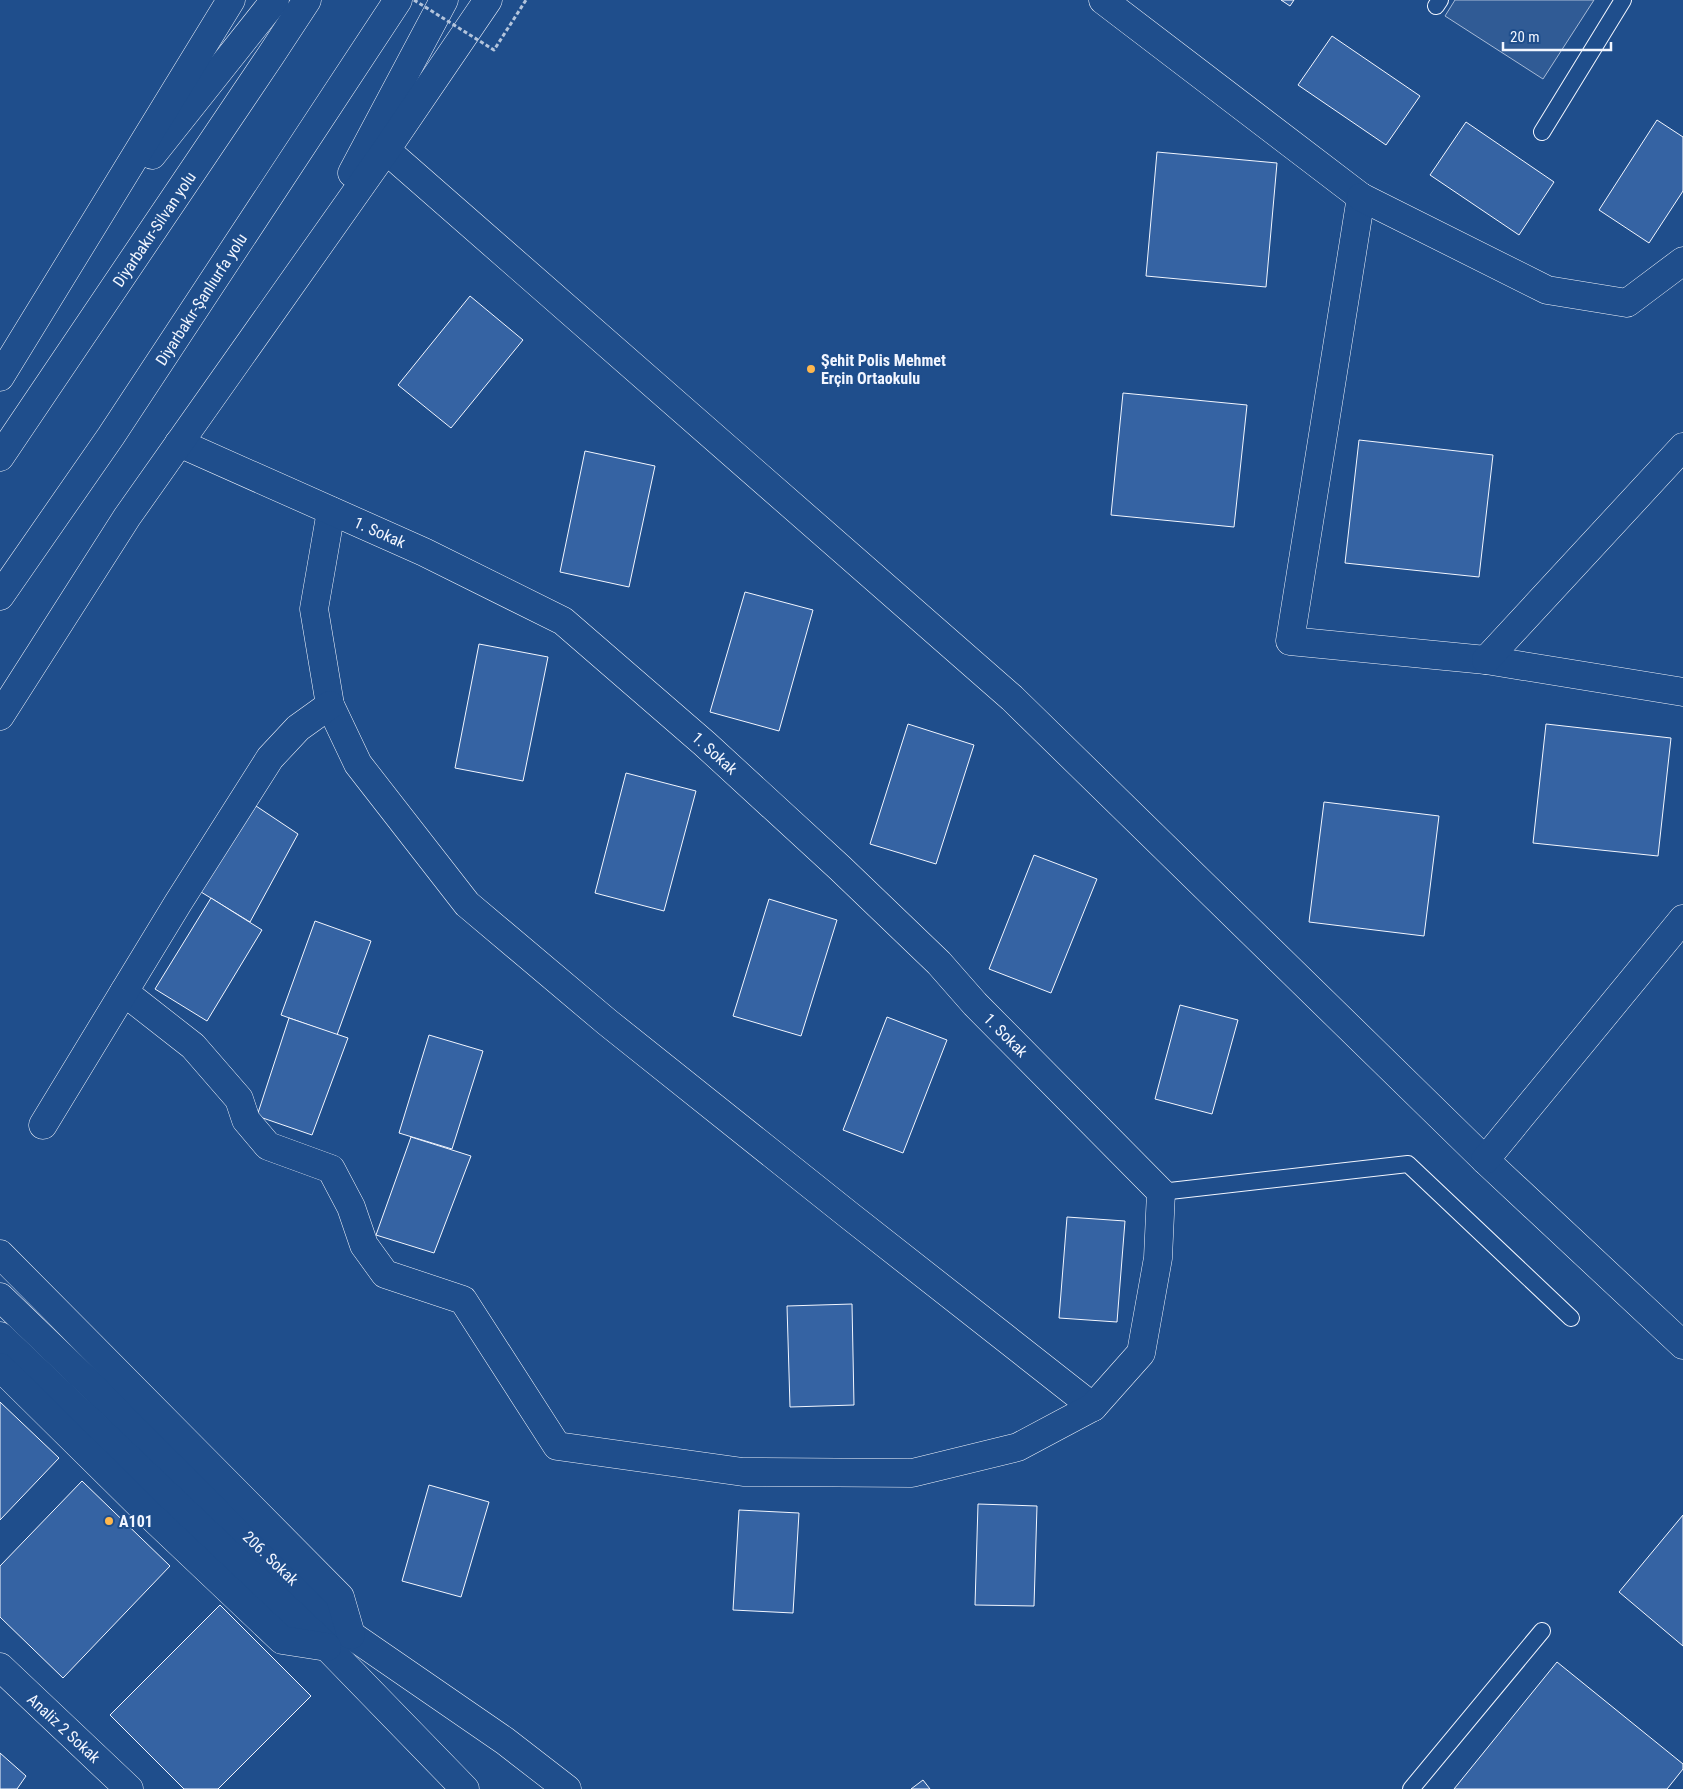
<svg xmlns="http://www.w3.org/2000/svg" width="1683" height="1789" viewBox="0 0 1683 1789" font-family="'Roboto Condensed',sans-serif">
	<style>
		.built { fill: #305b95; stroke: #a8bbd7 }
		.building { fill: #3563a3; stroke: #f2f6ff }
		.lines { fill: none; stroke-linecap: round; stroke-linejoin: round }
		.lane-casing { stroke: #f2f6ff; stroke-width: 18 }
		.street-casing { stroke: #f2f6ff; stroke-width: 29 }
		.secondary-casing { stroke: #f2f6ff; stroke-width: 29 }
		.highway-casing { stroke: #f2f6ff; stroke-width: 29 }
		.lane { stroke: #1f4e8c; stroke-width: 16 }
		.street { stroke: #1f4e8c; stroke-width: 28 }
		.secondary { stroke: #1f4e8c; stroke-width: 28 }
		.highway { stroke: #1f4e8c; stroke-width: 28 }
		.path-bridge { stroke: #b3c4dc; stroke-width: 3; stroke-dasharray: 4 2.5; stroke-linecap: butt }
		.poi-dot { fill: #ffb74d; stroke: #1f4e8c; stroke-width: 2 }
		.labels { text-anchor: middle; stroke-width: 4; stroke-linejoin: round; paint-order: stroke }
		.street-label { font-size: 16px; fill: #f2f6ff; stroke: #1f4e8c }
		.poi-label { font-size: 16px; font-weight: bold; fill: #f2f6ff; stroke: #1f4e8c; text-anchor: start }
	</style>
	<rect width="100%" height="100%" fill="#1f4e8c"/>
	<path class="built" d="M1455,0H1594L1543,79L1445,16Z"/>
	<g class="building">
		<path d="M1281,0H1294L1290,6Z"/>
		<path d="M1332,36L1420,96L1386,145L1298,85Z"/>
		<path d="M1657,120L1683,137V191L1649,243L1599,210Z"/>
		<path d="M1466,122L1554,182L1519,235L1430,175Z"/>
		<path d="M1157,152L1277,163L1266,287L1146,276Z"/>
		<path d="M470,296L523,340L451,428L398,385Z"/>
		<path d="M1123,393L1247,405L1234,527L1111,515Z"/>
		<path d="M1359,440L1493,455L1479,577L1345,563Z"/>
		<path d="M585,451L655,466L629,587L560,572Z"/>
		<path d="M745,592L813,610L779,731L710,712Z"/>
		<path d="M479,644L548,657L523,781L455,768Z"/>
		<path d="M908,724L974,745L936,864L870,844Z"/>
		<path d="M1546,724L1671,738L1658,856L1533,843Z"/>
		<path d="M626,773L696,791L664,911L595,893Z"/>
		<path d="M250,802L298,834L250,922L201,892Z"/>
		<path d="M1324,802L1439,816L1424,936L1309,922Z"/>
		<path d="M1034,855L1097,879L1051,993L989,969Z"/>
		<path d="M211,898L262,930L207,1021L155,989Z"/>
		<path d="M769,899L837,920L801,1036L733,1016Z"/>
		<path d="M315,921L371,941L337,1035L281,1015Z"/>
		<path d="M1180,1005L1238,1020L1212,1114L1155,1099Z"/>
		<path d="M887,1017L947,1040L903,1153L843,1130Z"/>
		<path d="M289,1018L348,1038L312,1135L257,1116Z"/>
		<path d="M429,1035L483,1051L452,1149L399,1133Z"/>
		<path d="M411,1137L471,1156L434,1253L376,1235Z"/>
		<path d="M1067,1217L1125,1221L1117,1322L1059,1318Z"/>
		<path d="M852,1304L854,1405L790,1407L787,1306Z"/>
		<path d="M0,1402L59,1458L0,1520Z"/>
		<path d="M82,1481L170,1566L63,1678L0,1617V1566Z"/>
		<path d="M429,1485L489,1502L461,1597L402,1581Z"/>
		<path d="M978,1504L1037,1506L1034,1606L975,1605Z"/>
		<path d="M739,1510L799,1513L793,1613L733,1610Z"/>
		<path d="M1683,1515V1646L1619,1592Z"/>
		<path d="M220,1605L311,1696L218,1789H184L110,1715Z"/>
		<path d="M1557,1662L1683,1764V1769L1667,1789H1454Z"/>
		<path d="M0,1753L26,1776L17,1789H0Z"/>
		<path d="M923,1780L930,1789H911Z"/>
	</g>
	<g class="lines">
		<defs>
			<g id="lane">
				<path d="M1436,6L1440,0"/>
				<path d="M1542,132L1623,0"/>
				<path d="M1161,1192L1408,1164L1571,1318"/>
				<path d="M1411,1789L1542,1631"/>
			</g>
			<g id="street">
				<path d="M1103,0L1361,197L1290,641L1486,660L1683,692"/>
				<path d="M386,150L1012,698L1485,1160L1683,1345"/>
				<path d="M1361,197L1547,290L1627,303L1683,261"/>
				<path d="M331,511L314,609L330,705L358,764L467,904L607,1022L850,1216L1093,1407"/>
				<path d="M1486,660L1683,447"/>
				<path d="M124,992L193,1046L239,1099L246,1120L268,1146L331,1169L351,1207L364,1245L385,1274L463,1300L557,1446L743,1472L912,1473L1018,1447L1093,1407L1141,1353L1158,1258L1161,1192L975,1004L939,963L840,868L705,744L563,621L424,552L179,443"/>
				<path d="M43,1125L178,903L270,758L298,728L330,705"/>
				<path d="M1485,1160L1683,919"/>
				<path d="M0,1667L129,1789"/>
			</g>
			<g id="secondary">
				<path d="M0,1297L351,1635L505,1741L567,1789"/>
				<path d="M0,1336L327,1647L465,1789"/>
			</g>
			<g id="highway">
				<path d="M152,155L275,0"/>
				<path d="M352,173L444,0"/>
				<path d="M0,377L231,0"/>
				<path d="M0,457L271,55L307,0"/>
				<path d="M0,596L111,436L398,0"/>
				<path d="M0,716L127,517L386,150L488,0"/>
				<path d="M0,1254L340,1597L351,1635"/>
				<path d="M0,1367L151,1516L282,1640L327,1647"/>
			</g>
		</defs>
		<use href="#lane" class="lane-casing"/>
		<use href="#street" class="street-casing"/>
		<use href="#secondary" class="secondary-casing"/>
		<use href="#highway" class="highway-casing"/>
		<use href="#lane" class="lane"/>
		<use href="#street" class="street"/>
		<use href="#secondary" class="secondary"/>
		<use href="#highway" class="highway"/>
		<path class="path-bridge" d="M414,0L494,50L526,0"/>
	</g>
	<g class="poi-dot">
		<circle cx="811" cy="369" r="5"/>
		<circle cx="109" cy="1521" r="5"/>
	</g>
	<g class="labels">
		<g class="street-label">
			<text transform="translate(154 229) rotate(-56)" y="6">Diyarbakır-Silvan yolu</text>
			<text transform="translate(201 299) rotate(-57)" y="6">Diyarbakır-Şanlıurfa yolu</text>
			<text transform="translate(380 532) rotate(24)" y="6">1. Sokak</text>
			<text transform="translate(715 753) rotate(42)" y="6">1. Sokak</text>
			<text transform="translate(1006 1035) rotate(45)" y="6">1. Sokak</text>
			<text transform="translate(271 1558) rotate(44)" y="6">206. Sokak</text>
			<text transform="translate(64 1728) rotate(43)" y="6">Analiz 2 Sokak</text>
		</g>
		<g class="poi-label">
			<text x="821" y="366">Şehit Polis Mehmet<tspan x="821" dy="18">Erçin Ortaokulu</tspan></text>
			<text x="119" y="1527">A101</text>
		</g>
	</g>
	<path d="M1503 42v8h108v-8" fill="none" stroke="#f2f6ff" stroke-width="2.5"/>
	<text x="1510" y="42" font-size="15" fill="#f2f6ff" stroke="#1f4e8c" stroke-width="4" paint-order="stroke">20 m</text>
</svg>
